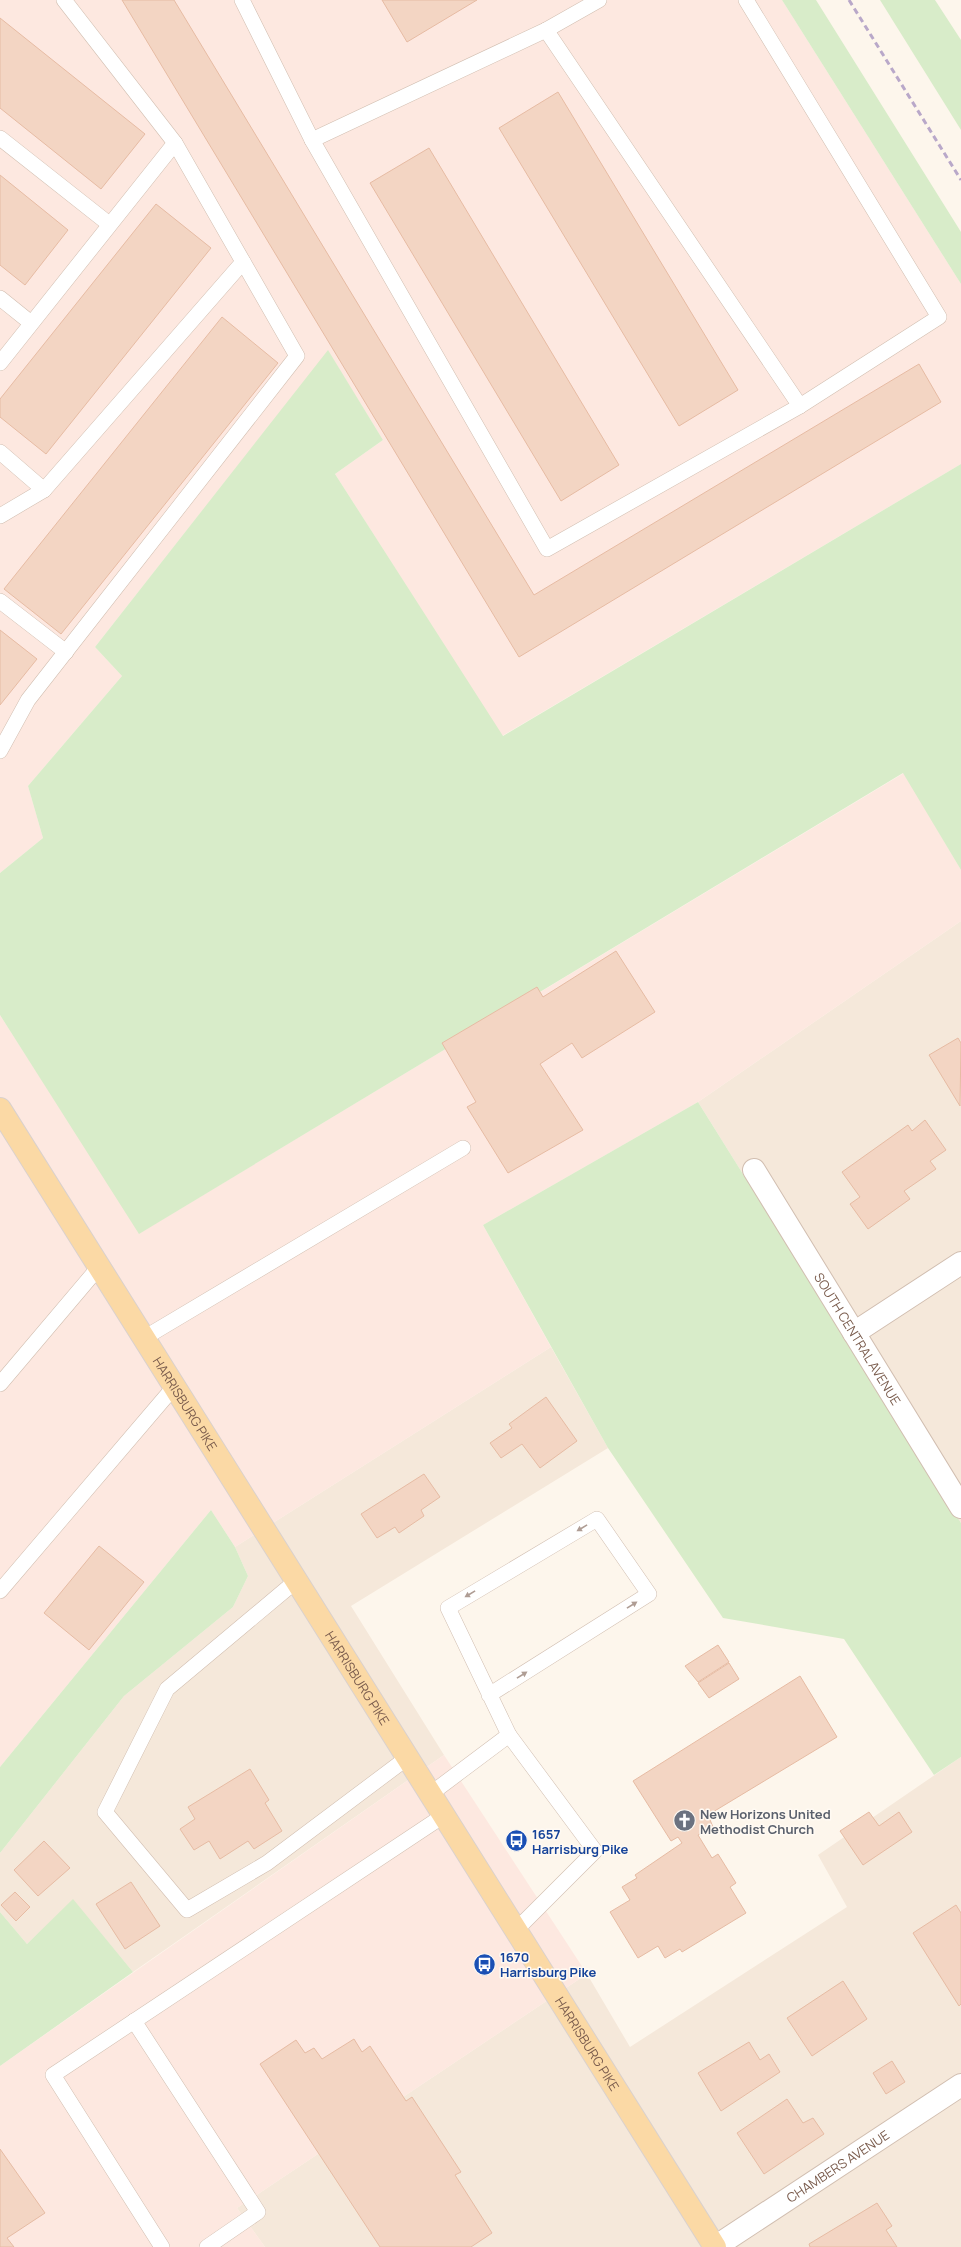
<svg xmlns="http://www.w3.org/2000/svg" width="961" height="2247" viewBox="0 0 961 2247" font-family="Manrope,sans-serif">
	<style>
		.residential { fill: #f5e8da }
		.commercial { fill: #fde8e0 }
		.green { fill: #d8ecc9 }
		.building { fill: #f3d5c3; stroke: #e6bba3 }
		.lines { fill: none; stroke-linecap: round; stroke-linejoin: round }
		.service-casing { stroke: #d1beb0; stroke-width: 16 }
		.minor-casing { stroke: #d1beb0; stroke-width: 24 }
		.primary-casing { stroke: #dad1cd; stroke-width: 24 }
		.service { stroke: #fff; stroke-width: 15 }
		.minor { stroke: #fff; stroke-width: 22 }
		.primary { stroke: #fbd9a5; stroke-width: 22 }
		.rail { stroke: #b9a8c9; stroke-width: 3; stroke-dasharray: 6 4; stroke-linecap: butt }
		.oneway { fill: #af9d94 }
		.labels { text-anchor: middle; stroke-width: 3; stroke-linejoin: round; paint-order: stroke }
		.street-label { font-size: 13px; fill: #7a5c4d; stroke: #fffaf3 }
		.worship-label { font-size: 13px; font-weight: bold; fill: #5b616d; stroke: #fffaf3; text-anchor: start }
		.transit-label { font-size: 13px; font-weight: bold; fill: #164399; stroke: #fffaf3; text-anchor: start }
	</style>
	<rect width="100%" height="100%" fill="#fdf6ec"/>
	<g class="residential">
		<path d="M961,921V1523L698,1102Z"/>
		<path d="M551,1347L608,1448L351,1606L444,1755L133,1972L73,1900L27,1944L0,1912V1853L124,1696L233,1607L248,1576L235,1547Z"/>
		<path d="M961,1757V2247H265L237,2208L587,1974L630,2047L847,1907L818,1855Z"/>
	</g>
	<g class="commercial">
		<path d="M0,0H782L961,284V464L502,736L335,474L383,440L328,351L95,647L122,676L28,786L43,838L0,873Z"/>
		<path d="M904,773L961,870V921L698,1102L483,1225L551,1347L235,1547L211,1510L0,1767V1015L140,1233Z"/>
		<path d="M444,1755L587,1974L237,2208L265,2247H0V2066Z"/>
	</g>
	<g class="green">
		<path d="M782,0H816L961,232V284Z"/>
		<path d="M880,0H935L961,40V130Z"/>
		<path d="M328,350L383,440L335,474L503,736L961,464V870L903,773L139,1234L0,1015V873L43,838L28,786L122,676L95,647Z"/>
		<path d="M698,1102L961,1523V1757L934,1775L844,1639L723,1618L608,1448L483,1225Z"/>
		<path d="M211,1510L235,1547L248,1576L233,1607L124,1696L0,1853V1767Z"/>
		<path d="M73,1899L133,1972L0,2066V1912L27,1944Z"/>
	</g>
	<g class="building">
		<path d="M122,0H174L534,595L919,364L941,402L519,657Z"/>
		<path d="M382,0H477L407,42Z"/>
		<path d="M0,18L145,134L101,189L0,108Z"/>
		<path d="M558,92L738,390L679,426L499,128Z"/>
		<path d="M429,148L619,465L561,501L370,183Z"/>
		<path d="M0,175L68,230L25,285L0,265Z"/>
		<path d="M156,204L211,248L46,454L0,417V399Z"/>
		<path d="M222,317L278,363L61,634L4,589Z"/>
		<path d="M0,630L37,659L0,705Z"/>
		<path d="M616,951L655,1012L582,1058L572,1043L540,1064L583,1130L508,1173L467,1107L476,1102L442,1043L537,987L543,997Z"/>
		<path d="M958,1038L961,1043L960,1106L929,1055Z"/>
		<path d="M925,1120L946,1150L930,1161L936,1169L904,1191L910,1199L868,1229L850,1204L860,1197L842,1172L908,1125L912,1131Z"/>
		<path d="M546,1397L577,1441L540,1468L522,1444L501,1458L490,1443L512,1428L509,1424Z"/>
		<path d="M424,1474L440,1497L421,1510L424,1516L399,1533L395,1527L377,1538L361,1514Z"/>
		<path d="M99,1546L144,1582L89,1650L44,1613Z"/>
		<path d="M718,1645L729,1662L698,1682L685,1666Z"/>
		<path d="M729,1663L739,1679L709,1698L698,1683Z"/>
		<path d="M800,1676L837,1737L708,1815L713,1827L698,1835L712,1858L718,1854L736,1883L730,1887L746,1913L682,1952L680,1949L665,1958L658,1946L638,1958L610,1912L630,1900L622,1887L637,1878L635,1875L682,1843L678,1837L671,1841L633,1781Z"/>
		<path d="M250,1769L269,1800L265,1803L282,1831L254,1849L248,1841L220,1859L209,1841L194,1850L180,1829L195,1819L188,1807Z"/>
		<path d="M869,1812L879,1826L899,1812L912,1832L863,1865L840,1831Z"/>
		<path d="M44,1841L70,1868L38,1896L14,1870Z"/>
		<path d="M131,1882L160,1926L125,1949L96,1904Z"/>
		<path d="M15,1892L30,1907L16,1921L1,1905Z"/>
		<path d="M956,1905L961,1913V2004L959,2006L913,1933Z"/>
		<path d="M843,1981L867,2019L812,2056L787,2018Z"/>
		<path d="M354,2039L362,2052L370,2046L406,2101L412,2097L461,2172L455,2175L492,2233L471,2247H380L260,2064L296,2040L305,2053L314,2048L322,2059Z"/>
		<path d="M749,2042L760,2060L769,2054L780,2072L721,2111L698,2073Z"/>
		<path d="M892,2061L905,2082L886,2094L873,2073Z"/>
		<path d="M787,2099L803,2123L813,2118L824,2134L764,2174L737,2133Z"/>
		<path d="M0,2149L45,2213L7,2238L14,2247H0Z"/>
		<path d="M877,2203L892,2226L886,2230L897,2247H810L809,2244Z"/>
	</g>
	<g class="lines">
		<defs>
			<g id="service">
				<path d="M242,0L312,140L547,549L800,406L939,317L746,0"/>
				<path d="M599,0L546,30L800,406"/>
				<path d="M0,138L109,224"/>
				<path d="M312,140L546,30"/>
				<path d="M0,298L31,323"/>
				<path d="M0,363L175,143"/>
				<path d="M0,452L44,490"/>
				<path d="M0,516L44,490L243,262"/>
				<path d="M0,601L66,652"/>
				<path d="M0,751L28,700L297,356L175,143L64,0"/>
				<path d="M144,1338L463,1148"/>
				<path d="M0,1384L99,1267"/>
				<path d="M296,1581L167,1689L105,1812L187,1910L267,1863L407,1758"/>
				<path d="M0,1591L174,1387"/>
				<path d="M509,1735L595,1851L515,1931"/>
				<path d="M429,1795L509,1735L448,1608L597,1519L649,1594L489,1695"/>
				<path d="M134,2021L258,2212L207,2247"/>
				<path d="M162,2247L53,2075L443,1816"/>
			</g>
			<g id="minor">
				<path id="s1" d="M754,1170L961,1507"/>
				<path d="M854,1333L961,1263"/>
				<path id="s2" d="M715,2247L961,2085"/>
			</g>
			<g id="primary">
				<path id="s3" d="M0,1109L715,2247"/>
			</g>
		</defs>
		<use href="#service" class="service-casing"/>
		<use href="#minor" class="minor-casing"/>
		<use href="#primary" class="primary-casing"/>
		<use href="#service" class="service"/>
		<use href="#minor" class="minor"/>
		<use href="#primary" class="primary"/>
		<path class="rail" d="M849,0L961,180"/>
	</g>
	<defs><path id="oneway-solid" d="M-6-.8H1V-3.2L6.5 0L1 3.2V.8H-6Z"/></defs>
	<g class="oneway">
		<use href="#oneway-solid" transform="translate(582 1528) rotate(149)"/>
		<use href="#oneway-solid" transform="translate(470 1594) rotate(149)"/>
		<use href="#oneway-solid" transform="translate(632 1605) rotate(-32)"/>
		<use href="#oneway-solid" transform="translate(522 1675) rotate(-32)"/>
	</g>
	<defs>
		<symbol id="church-disc" viewBox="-11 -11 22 22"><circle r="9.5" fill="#6b7280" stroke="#fffaf3"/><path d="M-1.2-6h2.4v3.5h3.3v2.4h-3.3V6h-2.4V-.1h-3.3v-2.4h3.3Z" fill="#fff"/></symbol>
		<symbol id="bus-disc" viewBox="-11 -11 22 22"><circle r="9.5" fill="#1a4fb4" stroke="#fffaf3"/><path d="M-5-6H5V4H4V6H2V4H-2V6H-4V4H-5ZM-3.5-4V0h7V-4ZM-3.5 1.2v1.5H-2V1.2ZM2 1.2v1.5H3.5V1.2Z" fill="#fff"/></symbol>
	</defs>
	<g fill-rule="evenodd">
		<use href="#church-disc" x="672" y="1808" width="25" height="25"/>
		<use href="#bus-disc" x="504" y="1828" width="25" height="25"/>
		<use href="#bus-disc" x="472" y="1952" width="25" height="25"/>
	</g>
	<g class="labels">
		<g class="street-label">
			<text dy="5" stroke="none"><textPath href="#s1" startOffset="198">SOUTH CENTRAL AVENUE</textPath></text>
			<text dy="5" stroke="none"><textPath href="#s3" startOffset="348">HARRISBURG PIKE</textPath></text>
			<text dy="5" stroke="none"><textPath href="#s3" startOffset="672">HARRISBURG PIKE</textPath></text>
			<text dy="5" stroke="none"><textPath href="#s3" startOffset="1104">HARRISBURG PIKE</textPath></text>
			<text dy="5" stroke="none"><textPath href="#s2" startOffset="147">CHAMBERS AVENUE</textPath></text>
		</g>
		<g class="worship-label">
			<text x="700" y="1819">New Horizons United<tspan x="700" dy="15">Methodist Church</tspan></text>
		</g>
		<g class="transit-label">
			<text x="532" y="1839">1657<tspan x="532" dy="15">Harrisburg Pike</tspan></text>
			<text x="500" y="1962">1670<tspan x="500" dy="15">Harrisburg Pike</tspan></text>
		</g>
	</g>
</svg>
